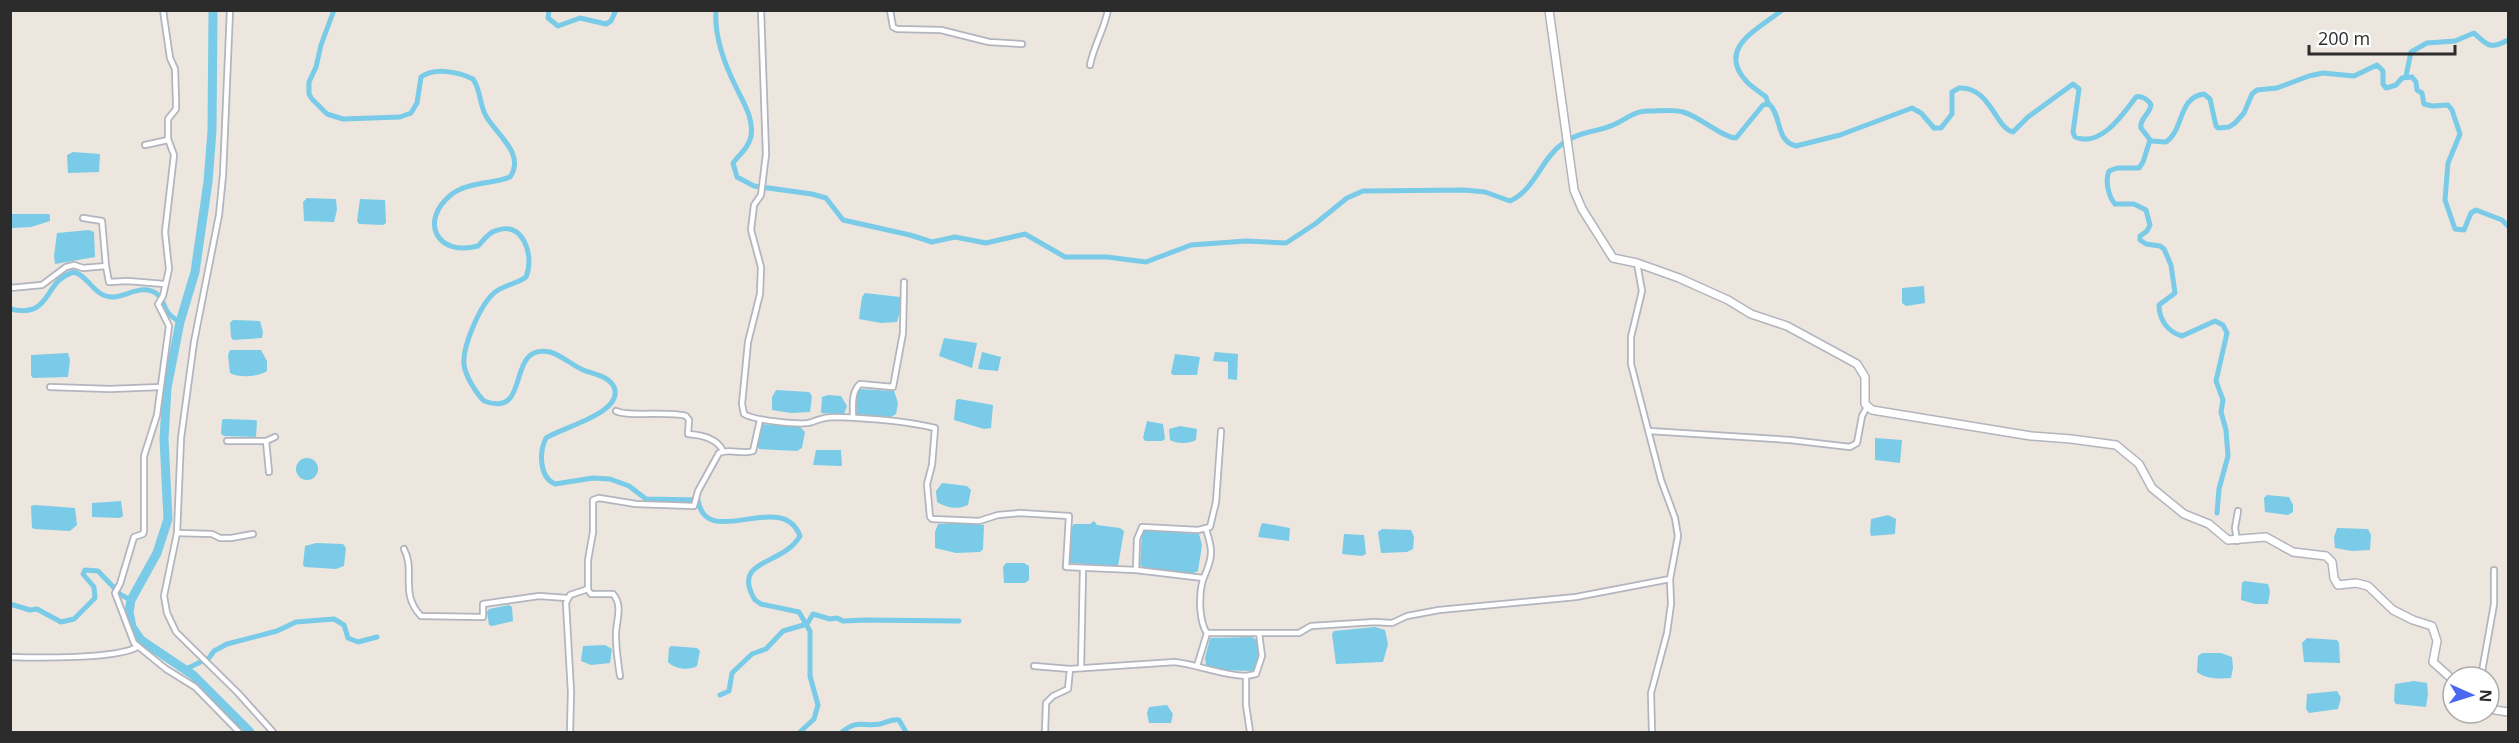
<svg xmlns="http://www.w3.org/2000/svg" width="2519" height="743" viewBox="0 0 2519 743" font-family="'Open Sans',sans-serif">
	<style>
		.water { fill: #79cbe7 }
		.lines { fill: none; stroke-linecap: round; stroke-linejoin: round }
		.canal { stroke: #79cbe7; stroke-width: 5 }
		.river { stroke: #79cbe7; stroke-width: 9 }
		.minor-casing { stroke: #b2b5be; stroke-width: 8 }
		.secondary-casing { stroke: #b2b5be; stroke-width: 10 }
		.minor { stroke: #fff; stroke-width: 4.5 }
		.secondary { stroke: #fff; stroke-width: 7 }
	</style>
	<rect width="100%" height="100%" fill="#ece6df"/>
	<g class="water">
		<path d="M73,152L100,154L99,172L68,173L67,155Z"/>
		<path d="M307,198L336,199L337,210L334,222L304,221L303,202Z"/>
		<path d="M360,199L385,200L386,223L383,225L359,224L357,221Z"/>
		<path d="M10,214H48L50,215V221L31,227L11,228Z"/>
		<path d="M89,230L94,232L95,257L55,264L54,256L57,233Z"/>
		<path d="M1924,286L1925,303L1906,306L1902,303V288Z"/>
		<path d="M865,293L900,297L902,305L897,322L881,323L859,319L862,297Z"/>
		<path d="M233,320L260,321L263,332L262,338L233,340L231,337L230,323Z"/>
		<path d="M944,338L977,343L972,368L939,356Z"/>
		<path d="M230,350H261L267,361V371C258,377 239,378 230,373L228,355Z"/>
		<path d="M982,352L1001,357L998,371L978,369Z"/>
		<path d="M1215,352L1238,354L1237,380L1228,379V362L1213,361Z"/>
		<path d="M68,353L70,360L68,377L33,378L31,375V355Z"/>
		<path d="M1175,354L1200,357L1197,375H1173L1171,373Z"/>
		<path d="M860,389L894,391L898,403L896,414L891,417L857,414V394Z"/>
		<path d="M776,390L809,392L812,396L810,412L791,413L772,410V397Z"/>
		<path d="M828,395L841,396L847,406L844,414L821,413L822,397Z"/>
		<path d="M959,399L993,405L991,428L984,429L954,420L956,400Z"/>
		<path d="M224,419L255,420L257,421L256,437L224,436L221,434L222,420Z"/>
		<path d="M1147,421L1163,424L1165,439L1162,441H1145L1143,438Z"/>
		<path d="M761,424L800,427L805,432L802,448L797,451L759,449L757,444Z"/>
		<path d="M1180,426L1197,429L1196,440C1189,444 1177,444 1170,440L1169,429Z"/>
		<path d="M1875,438L1902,440L1900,463L1875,460Z"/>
		<path d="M816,450H841L842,466L813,465Z"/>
		<circle cx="307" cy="469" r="11"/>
		<path d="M942,483L967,486L971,490L968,505C957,510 947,508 937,502L936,491Z"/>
		<path d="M2267,495L2289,497L2293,505V512L2288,515L2265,512L2264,498Z"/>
		<path d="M121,501L123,516L120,518L92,517V503Z"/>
		<path d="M35,505L75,508L77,525L70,531L35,529L32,528L31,506Z"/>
		<path d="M1888,515L1896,519L1895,534L1871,536L1870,532L1871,519Z"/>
		<path d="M1094,521L1097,525L1120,528L1124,531L1118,566L1070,563L1071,528L1074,524H1090Z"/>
		<path d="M968,523L984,525L983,549L980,552L956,553L935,548V532L938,524Z"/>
		<path d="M1263,523L1290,528L1289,541L1258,537L1261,525Z"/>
		<path d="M2337,528L2368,529L2371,535L2370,550L2352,551L2335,548L2334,537Z"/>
		<path d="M1382,529L1411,530L1414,537L1413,549L1407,552L1381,553L1378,532Z"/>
		<path d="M1145,530L1199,534L1202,545L1198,571C1188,578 1149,573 1140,565L1142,532Z"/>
		<path d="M1344,534L1364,535L1366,554L1362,556L1342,554Z"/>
		<path d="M316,543L343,544L346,548L344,566L336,569L305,567L303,565L305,546Z"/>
		<path d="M1006,563H1024L1029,566V580L1025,583H1004L1003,567Z"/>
		<path d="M2244,581L2268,584L2270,591L2268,604H2255L2241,600L2242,583Z"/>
		<path d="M509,605L512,607L513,621L492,626L489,625L487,612L489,609Z"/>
		<path d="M1375,627L1385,630L1388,644L1383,662L1336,664L1332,634L1334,631Z"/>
		<path d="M1252,637L1257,640C1260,652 1259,660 1255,671L1216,670L1206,665L1205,658L1210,638Z"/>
		<path d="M2307,638L2337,640L2339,643L2340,663L2304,662L2302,643Z"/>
		<path d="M605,645L612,649L610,663L591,665L581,661L583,646Z"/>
		<path d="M671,646L697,648L700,651L697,666C689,671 674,669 668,662L669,648Z"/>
		<path d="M2202,653H2221L2232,657L2233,668L2231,678C2219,679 2206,679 2197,672L2198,656Z"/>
		<path d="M2414,681L2427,683L2428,694L2426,707L2396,704L2394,701L2395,684Z"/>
		<path d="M2337,691L2341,698L2338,709L2309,713L2306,709L2307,694Z"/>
		<path d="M1167,705L1173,714L1171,723H1149L1147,713L1149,707Z"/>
	</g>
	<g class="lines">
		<g class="canal">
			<path d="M334,10L321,45L316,67L309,82V94L312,99L327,114L343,119L400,117L411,113L417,103L421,77C435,67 459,72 473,79C481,90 479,104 486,116C496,134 526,154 510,177C492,184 468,182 452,194C418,221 437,257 478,246C483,241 488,233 495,231C523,219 535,256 526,277C517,284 503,285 494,293C480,305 462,347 464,365C466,377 476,393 484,401C533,419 504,343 550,352C561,355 572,365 583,370C593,374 609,376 614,387C625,413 560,428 546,438C539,452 539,477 555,484L593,478L610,479L629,486L646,499L698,500C706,552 782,488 800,536C783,566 730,559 755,600L761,604L799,612L810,631V676L818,705L814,719L800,732"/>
			<path d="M549,10L548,18L558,26L580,18L606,24L611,21L616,10"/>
			<path d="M716,10C714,36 725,65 736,87C743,102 754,118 751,136C749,147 740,154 733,163L737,177L754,186L812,194L826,198L843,220L910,235L932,242L955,237L986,243L1025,234L1065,257H1107L1146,262L1191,245L1246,241L1286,243L1315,224L1347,198L1363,191L1464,190L1485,192L1510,201C1535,190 1541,159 1562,144C1577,132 1597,132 1613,125C1625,120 1634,111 1647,111C1658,111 1673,109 1683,112C1699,116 1723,138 1736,138L1763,105L1769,104C1782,115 1775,141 1796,146L1840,135L1912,108L1921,113L1934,128H1941L1952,114V92L1959,88C1990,86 1996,129 2013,132L2028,117L2073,84L2079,89L2073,132L2075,137C2101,148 2123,114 2136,97C2141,95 2149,100 2151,105C2150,114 2139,119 2141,128L2151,141L2166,142C2184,130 2178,97 2204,94L2210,99L2216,126L2218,128L2229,127L2235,123L2244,113L2252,94L2257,90L2277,88L2309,76L2323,73L2354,76L2377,65L2383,71V84L2386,88L2396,85L2402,78L2412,77L2416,82L2417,90L2422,93L2424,104L2432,106L2448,105L2452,110L2460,134L2448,163L2445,200L2455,229L2464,230L2471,213L2476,210L2502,220L2508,226"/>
			<path d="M2406,76L2411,52L2427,43L2455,41L2474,33C2487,45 2490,50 2508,40"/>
			<path d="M1768,103L1766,97C1760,92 1753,88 1747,82C1715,48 1759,29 1782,10"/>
			<path d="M2150,140L2143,162L2139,168H2117L2109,171C2105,180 2108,196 2115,204H2134L2146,210L2150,225L2147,231L2140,236V240L2146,244L2160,246L2164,249L2171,265L2175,293L2159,305C2159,320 2168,332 2182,336L2215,321L2223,325L2227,333L2216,381L2223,400L2221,412L2226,430L2228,456L2219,489L2217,513"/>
			<path d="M10,309C53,319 42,281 74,272C89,276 93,296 112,297C126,297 143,283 157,294C168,304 160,311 180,322"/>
			<path d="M10,604L30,610L37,609L61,622L74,619L95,598L94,587L83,574L85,570L98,571L121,595L131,600"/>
			<path d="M186,669L209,658L214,651L227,644L277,631L296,622L334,619L344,625L348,638L358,642L377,637"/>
			<path d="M720,695L729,691L732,673L752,654L766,649L783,631L807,624L813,614L830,619L837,618L843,621L865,620L959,621"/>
			<path d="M842,732C858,719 863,727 880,724C888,722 891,719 899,720L906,732"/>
		</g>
		<path class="river" d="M213,10L212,131L208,182L195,272L180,322L167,388L164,439L168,519L157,553L131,600L129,612L132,627L141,640L193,675L250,732"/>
		<defs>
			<g id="minor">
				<path d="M163,10L170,58L175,69L176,101V109L168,119V139L174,155L165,232L169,269L163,296L158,304L169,326L157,415L144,456V531L143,534L134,537L120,584L115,593L134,643L166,669L195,687L239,732"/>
				<path d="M230,10L223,175L219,215L194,342L181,438L177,533L164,596L167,613L176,632L238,693L273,732"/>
				<path d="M761,10L766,154L761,195L754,205L751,230L761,267L760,294L748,342L742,404L744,414C753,420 801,426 812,422C821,419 823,417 834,417C866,418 903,420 935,428L932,465L927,484L930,517L932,519L979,521L998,515L1020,513L1069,516L1066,567L1136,570L1203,578"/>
				<path d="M890,10L893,27L897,29L941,30L989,42L1022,44"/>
				<path d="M1090,65C1094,45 1104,30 1108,10"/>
				<path d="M145,145L168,140"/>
				<path d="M83,218L102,221L106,266"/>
				<path d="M1637,263L1642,291L1631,337V364L1661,480L1675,518L1678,536L1670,579L1671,604L1667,633L1651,693L1652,732"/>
				<path d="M10,288L42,285L66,267L74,265L83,268L106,266L109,282L128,281L164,284"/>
				<path d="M50,387L110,389L160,387"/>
				<path d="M616,411C626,417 670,411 686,416L689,420L688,434C702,435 717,438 723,451"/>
				<path d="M853,417C853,406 851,392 860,384L893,387L903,333L904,282"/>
				<path d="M1649,431L1790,440L1850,447L1857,443L1862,416L1867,407"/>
				<path d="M227,441H266L275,437"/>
				<path d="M266,441L269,472"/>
				<path d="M1206,529C1208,536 1211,544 1211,552C1211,565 1205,572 1202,583C1199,597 1199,622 1207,633H1299L1311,626L1375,622L1392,623L1407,616L1439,610L1576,597L1670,579"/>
				<path d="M177,533L212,534L220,538H231L253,534"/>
				<path d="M2237,541L2235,528L2238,511"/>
				<path d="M404,549C416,571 399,593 421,616L483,617V604L539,596L567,598"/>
				<path d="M1136,570L1137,539L1142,527L1198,530L1210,527L1216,502L1221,431"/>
				<path d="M10,657C37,658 117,659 137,647"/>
				<path d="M1034,666L1070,669L1175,662C1199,665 1221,675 1246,676"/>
				<path d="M1197,666L1207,633"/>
				<path d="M1081,668L1083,569"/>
				<path d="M620,676C618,663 616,650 616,637C615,623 624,606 613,594H591L588,590V560L593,532V500L599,498L636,504L694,506L698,491L719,453C730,448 742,455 753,451L760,420"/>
				<path d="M2481,677L2494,604V570"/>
				<path d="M570,732L571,692L566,603L570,595L588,589"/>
				<path d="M1045,732L1046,703L1053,696L1068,689L1070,669"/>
				<path d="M1250,732L1246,705V676L1256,674L1262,656L1259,633"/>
			</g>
			<g id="secondary">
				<path d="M1549,10L1574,190L1582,209L1613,258L1637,263L1679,278L1728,300L1751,314L1787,326L1857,364L1865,377V404L1872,410L2031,436L2071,439L2116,445L2139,464L2152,488L2184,514L2209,524L2228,540L2266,537L2293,552L2326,556L2332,562L2334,578L2338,585L2356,583L2368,586L2393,610L2413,620L2432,626L2437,641L2433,662L2453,680"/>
				<path d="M2489,709L2508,712"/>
			</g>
		</defs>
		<use href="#minor" class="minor-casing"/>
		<use href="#secondary" class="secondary-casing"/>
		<use href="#minor" class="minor"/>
		<use href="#secondary" class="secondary"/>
	</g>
	<rect width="2519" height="743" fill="none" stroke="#2c2c2c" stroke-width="24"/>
	<g transform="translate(2471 695) rotate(93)"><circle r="28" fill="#ffffff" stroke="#ababab" stroke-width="1.5"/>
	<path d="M0-4.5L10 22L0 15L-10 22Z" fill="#496aef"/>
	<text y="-9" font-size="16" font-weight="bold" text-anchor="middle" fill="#2c2c2c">N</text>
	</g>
	<path d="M2309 45v9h146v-9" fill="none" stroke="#2c2c2c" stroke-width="3"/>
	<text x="2318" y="45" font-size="18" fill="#2c2c2c" stroke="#ffffff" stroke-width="4.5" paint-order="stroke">200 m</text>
</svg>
